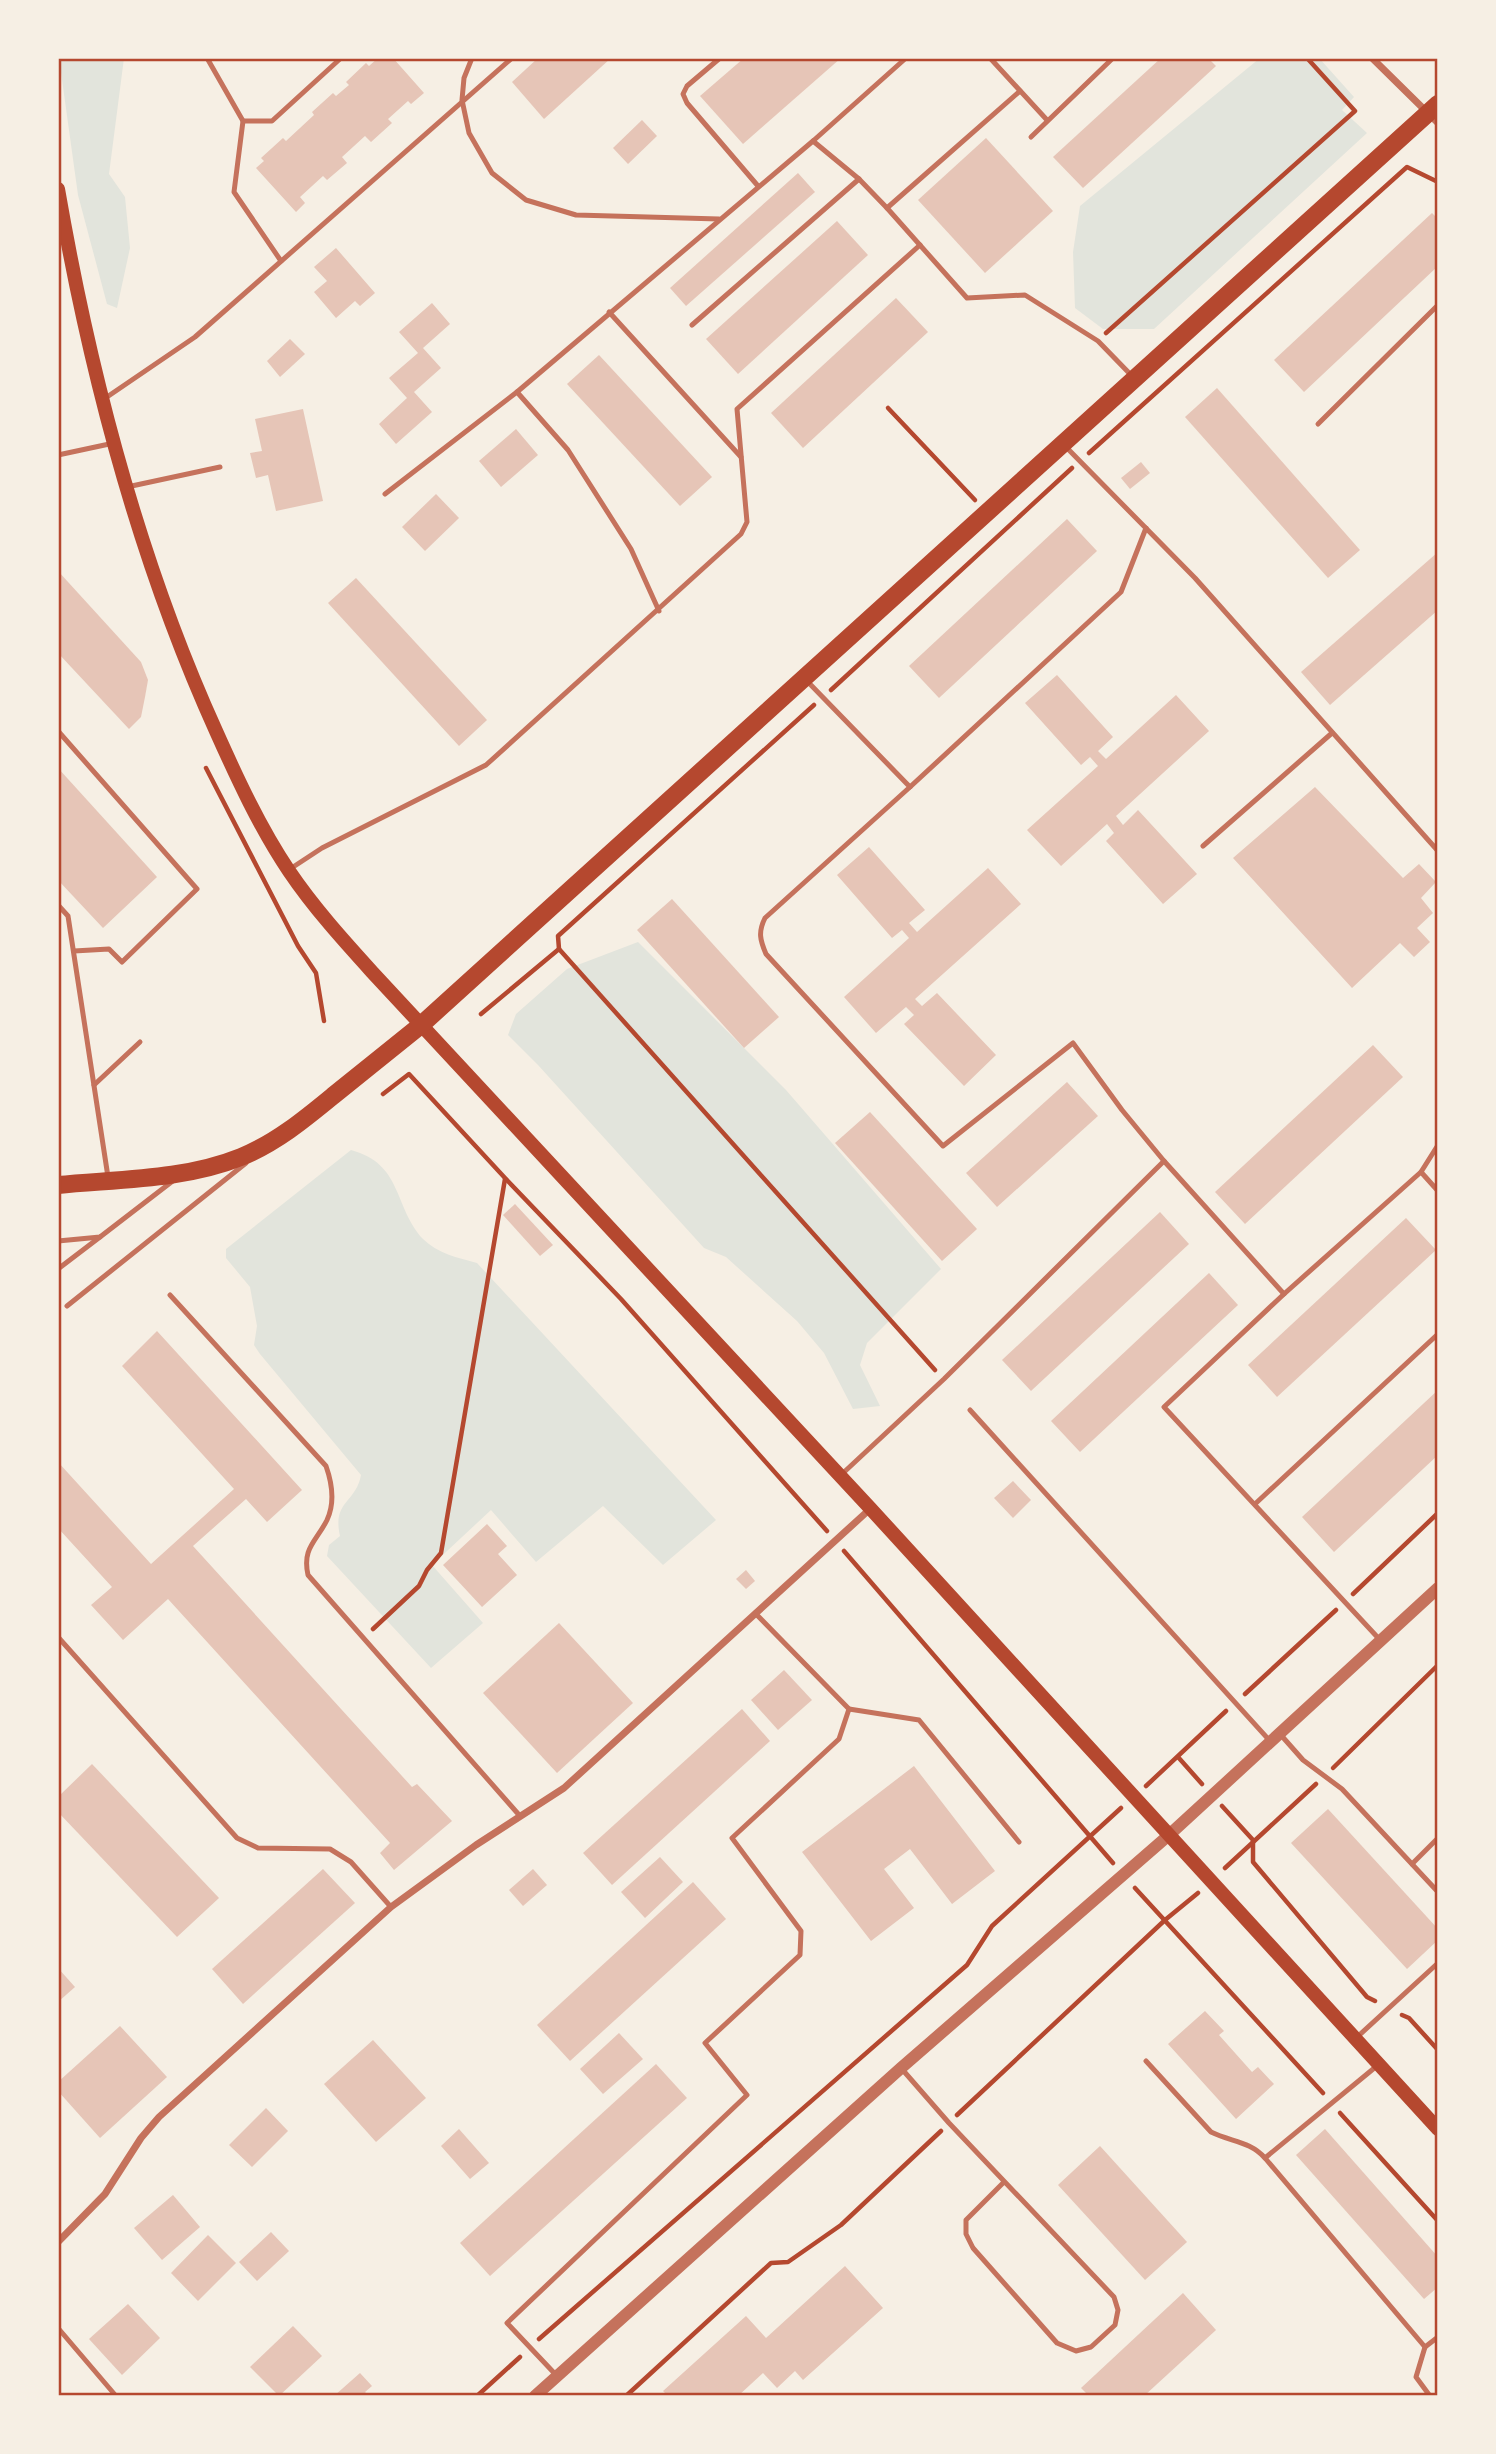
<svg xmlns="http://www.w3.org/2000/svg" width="1496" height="2454" viewBox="0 0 1496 2454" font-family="Lora,serif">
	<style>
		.green { fill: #e2e4dc }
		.building { fill: #e6c5b7 }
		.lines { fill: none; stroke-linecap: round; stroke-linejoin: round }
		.path { stroke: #b5482f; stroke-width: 4.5 }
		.service { stroke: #c5725c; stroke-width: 5 }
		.minor { stroke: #c5725c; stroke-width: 7 }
		.tertiary { stroke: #c5725c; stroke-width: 12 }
		.secondary { stroke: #b5482f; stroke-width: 14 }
		.primary { stroke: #b5482f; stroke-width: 18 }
		.neatline { fill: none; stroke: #b5482f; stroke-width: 2.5 }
	</style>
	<rect width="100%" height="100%" fill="#f6efe4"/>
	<g class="green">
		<path d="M59,58H124L109,174L125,197L130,248L117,308L107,304L78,195Z"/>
		<path d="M1260,58H1319L1354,97L1342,110L1367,133L1154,329H1103L1075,308L1073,252L1080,206Z"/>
		<path d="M638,942L786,1090L941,1269L867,1343L860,1365L880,1406L853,1409L824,1353L797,1321L726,1257L704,1248L538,1065L508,1035L516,1014L567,969Z"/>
		<path d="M351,1150C403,1164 393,1206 423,1239C437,1253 458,1258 477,1263L716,1520L663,1565L603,1506L536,1562L491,1510L432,1565L483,1623L431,1668L327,1556L329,1545L340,1536C332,1501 356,1503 361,1475L260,1354L254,1345L257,1326L250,1287L226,1258V1249Z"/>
	</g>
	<g class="building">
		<path d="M378,58H393L424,93L411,104L408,101L388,119L392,123L371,142L365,136L342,157L347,163L327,180L323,176L300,197L305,203L296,212L256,168L264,161L261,158L283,138L286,141L314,115L312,112L333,93L336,96L349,85L346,82L366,63L369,66Z"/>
		<path d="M538,58H611L544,119L512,82Z"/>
		<path d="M744,58H841L743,144L700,96Z"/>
		<path d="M1161,58H1208L1216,66L1083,188L1053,157Z"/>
		<path d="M642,120L657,136L628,164L613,148Z"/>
		<path d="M986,138L1053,211L985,273L918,200Z"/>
		<path d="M798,173L815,192L686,306L670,288Z"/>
		<path d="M1432,213L1438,219V266L1304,392L1274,360Z"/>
		<path d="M837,221L868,255L738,374L706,339Z"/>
		<path d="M336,248L375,293L360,306L355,301L336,318L314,292L327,281L314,267Z"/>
		<path d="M896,298L928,332L803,448L771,413Z"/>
		<path d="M432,303L450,324L423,348L441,368L414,392L432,412L396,444L379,424L407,398L389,378L418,353L399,332Z"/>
		<path d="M290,339L305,354L280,377L267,361Z"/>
		<path d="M599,355L712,477L680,506L567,384Z"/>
		<path d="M1217,388L1360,550L1328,578L1185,417Z"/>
		<path d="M303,409L323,501L276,511L268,475L256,478L250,453L262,451L255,419Z"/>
		<path d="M516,429L538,455L501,487L479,461Z"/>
		<path d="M1141,462L1150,473L1130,489L1121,478Z"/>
		<path d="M436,494L459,518L425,551L402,527Z"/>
		<path d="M1067,519L1097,551L939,698L909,666Z"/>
		<path d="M1438,552V610L1330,705L1301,672Z"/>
		<path d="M58,571L141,662L148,680L145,697L141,717L129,729L58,653Z"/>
		<path d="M356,578L487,720L459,746L328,603Z"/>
		<path d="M1057,675L1113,737L1098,751L1106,759L1176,695L1209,731L1116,816L1123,825L1138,810L1197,874L1163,904L1106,841L1114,833L1107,824L1061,866L1027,830L1098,766L1090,757L1081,765L1025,703Z"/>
		<path d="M58,768L157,877L103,928L58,880Z"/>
		<path d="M1315,787L1403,878L1419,864L1436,882L1421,898L1433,913L1417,928L1430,942L1414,957L1400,943L1352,988L1233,858Z"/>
		<path d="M869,847L925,910L909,923L917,932L988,868L1021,904L915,999L922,1006L937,993L996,1055L964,1086L904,1024L914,1015L906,1007L876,1033L844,997L909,938L902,930L892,938L837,875Z"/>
		<path d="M672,899L779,1017L744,1048L637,930Z"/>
		<path d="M1373,1045L1403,1077L1245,1224L1215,1192Z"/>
		<path d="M1067,1082L1098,1116L997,1207L966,1173Z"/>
		<path d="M870,1112L977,1229L942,1261L835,1143Z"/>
		<path d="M515,1204L553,1245L540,1256L503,1215Z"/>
		<path d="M1160,1212L1189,1244L1031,1391L1002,1360Z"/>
		<path d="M1406,1218L1436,1250L1277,1397L1248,1365Z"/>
		<path d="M1209,1273L1238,1305L1080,1452L1051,1421Z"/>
		<path d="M157,1331L302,1490L267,1522L246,1499L193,1546L412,1787L417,1784L452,1821L394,1870L380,1853L390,1843L168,1599L123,1640L91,1605L112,1587L58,1528V1462L151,1564L234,1489L122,1366Z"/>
		<path d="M1438,1390V1455L1334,1552L1302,1517Z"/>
		<path d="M1013,1481L1031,1500L1013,1518L994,1498Z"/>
		<path d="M487,1524L507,1546L498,1554L517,1575L482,1607L443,1565Z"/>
		<path d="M746,1570L755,1581L746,1589L736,1579Z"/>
		<path d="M559,1623L633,1703L557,1773L483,1693Z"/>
		<path d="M784,1670L812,1700L778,1730L751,1700Z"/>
		<path d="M742,1709L770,1741L612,1885L583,1853Z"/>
		<path d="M92,1764L219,1898L177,1937L58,1812V1797Z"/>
		<path d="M914,1766L995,1871L952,1904L910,1849L884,1869L914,1908L871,1941L802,1852Z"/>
		<path d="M1328,1809L1438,1929V1940L1407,1969L1291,1843Z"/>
		<path d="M660,1857L683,1882L645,1918L621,1892Z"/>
		<path d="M323,1869L355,1903L243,2004L212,1969Z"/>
		<path d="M533,1869L547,1885L523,1906L509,1890Z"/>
		<path d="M693,1882L726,1919L570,2061L537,2025Z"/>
		<path d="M58,1968L75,1987L58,2002Z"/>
		<path d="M1205,2011L1224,2031L1219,2035L1252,2072L1258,2067L1274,2084L1236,2119L1168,2044Z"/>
		<path d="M120,2026L167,2077L100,2138L58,2091V2082Z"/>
		<path d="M619,2033L643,2059L603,2094L580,2069Z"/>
		<path d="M373,2040L426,2098L376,2142L324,2084Z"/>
		<path d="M656,2064L687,2098L490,2276L460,2243Z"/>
		<path d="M266,2108L288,2131L252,2167L229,2145Z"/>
		<path d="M459,2129L489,2163L470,2179L441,2146Z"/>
		<path d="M1325,2129L1438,2257V2287L1424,2299L1296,2155Z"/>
		<path d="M1100,2146L1187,2242L1145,2280L1058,2185Z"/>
		<path d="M173,2195L200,2227L162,2260L134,2228Z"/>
		<path d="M271,2232L289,2251L257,2281L239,2262Z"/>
		<path d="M208,2235L236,2263L198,2301L171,2273Z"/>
		<path d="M845,2266L883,2308L803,2380L795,2371L777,2388L763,2373L738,2396H668L663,2391L746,2316L766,2338Z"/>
		<path d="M1183,2293L1216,2330L1144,2396H1089L1081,2388Z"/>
		<path d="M128,2304L160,2338L122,2375L89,2339Z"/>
		<path d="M293,2326L322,2356L279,2396L250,2367Z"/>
		<path d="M360,2373L372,2386L365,2392L369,2396H334Z"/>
	</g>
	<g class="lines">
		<g class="path">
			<path d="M1106,333L1355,111L1307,58"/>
			<path d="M888,408L975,500"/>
			<path d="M1089,453L1407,167L1438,182"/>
			<path d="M831,690L1072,468"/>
			<path d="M814,705L558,936L559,949L935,1370"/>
			<path d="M206,768L298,946L316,973L324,1021"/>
			<path d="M481,1014L559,949"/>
			<path d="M383,1094L409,1074L505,1178L621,1299L827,1531"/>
			<path d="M844,1551L1113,1863"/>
			<path d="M1353,1594L1438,1513"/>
			<path d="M373,1629L419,1586L427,1570L441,1553L505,1179"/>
			<path d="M1245,1694L1336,1610"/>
			<path d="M1178,1757L1202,1784"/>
			<path d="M1333,1768L1438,1665"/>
			<path d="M1146,1786L1226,1711"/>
			<path d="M1222,1806L1253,1840V1862L1367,1997L1375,2001"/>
			<path d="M1225,1868L1316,1784"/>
			<path d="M1135,1888L1323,2093"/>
			<path d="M1402,2015L1409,2018L1438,2050"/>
			<path d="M1340,2113L1438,2221"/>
			<path d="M957,2115L1165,1920L1198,1893"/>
			<path d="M539,2339L967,1965L992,1926L1121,1808"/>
			<path d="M477,2396L520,2357"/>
			<path d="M626,2396L771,2263L788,2262L841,2225L941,2131"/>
		</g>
		<g class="service">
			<path d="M207,58L243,121L234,192L281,261"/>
			<path d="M472,58L464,78L462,100L469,133L492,173L526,200L576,215L719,219"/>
			<path d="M720,58L687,86L683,94L687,103L758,186"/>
			<path d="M990,58L1047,120"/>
			<path d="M1020,91L887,208L967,298L1025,295L1098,341L1132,376"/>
			<path d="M243,121H272L341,58"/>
			<path d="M1031,137L1113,58"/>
			<path d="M813,141L859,179L887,208"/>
			<path d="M609,312L741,457"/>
			<path d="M692,325L859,179"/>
			<path d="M517,392L568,450L631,549L659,611"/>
			<path d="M104,399L195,337L512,58"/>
			<path d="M1318,424L1438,305"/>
			<path d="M1066,447L1195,578L1438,851"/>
			<path d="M58,455L114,443"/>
			<path d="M127,487L220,467"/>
			<path d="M385,494L517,392L813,141L906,58"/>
			<path d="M807,681L910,787L765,918C758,932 760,940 766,954L943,1146L1073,1043L1122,1110L1164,1161"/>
			<path d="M58,731L197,889L122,962L109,949L74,951"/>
			<path d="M910,787L1121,592L1146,528"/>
			<path d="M1203,846L1332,733"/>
			<path d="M290,869L322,848L486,765L741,534L747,522L737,409L920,245"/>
			<path d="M58,905L68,916L108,1177"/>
			<path d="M94,1085L140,1042"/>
			<path d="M1438,1145L1421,1172L1438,1191"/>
			<path d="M58,1241L100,1237L174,1180"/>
			<path d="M58,1269L100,1237"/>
			<path d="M170,1295L326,1466C332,1483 335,1503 327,1520C316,1542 302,1548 308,1575L520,1816"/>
			<path d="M67,1306L246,1163"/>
			<path d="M970,1410L1271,1742"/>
			<path d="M842,1474L944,1379L1164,1161L1284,1294"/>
			<path d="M1255,1504L1438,1334"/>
			<path d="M58,1637L237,1838L258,1848L330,1849L351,1862L391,1907"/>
			<path d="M1381,1641L1164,1407L1284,1294L1421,1172"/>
			<path d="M849,1709L919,1720L1019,1842"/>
			<path d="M1280,1734L1303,1760L1342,1789L1438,1892"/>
			<path d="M1412,1864L1438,1838"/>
			<path d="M1355,2039L1438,1963"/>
			<path d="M1146,2061L1211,2132C1231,2142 1250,2141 1265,2158L1378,2065"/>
			<path d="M901,2068L949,2123L1114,2297L1118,2310L1115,2325L1091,2347L1076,2351L1057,2343L973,2248L966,2234V2220L1004,2182"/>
			<path d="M1265,2158L1425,2347L1438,2337"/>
			<path d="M58,2328L116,2396"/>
			<path d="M1425,2347L1416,2377L1430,2396"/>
			<path d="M557,2376L507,2323L747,2095L705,2043L800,1955L801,1931L732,1838L839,1739L849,1709L755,1613"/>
		</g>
		<g class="minor">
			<path d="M1372,58L1438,123"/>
			<path d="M58,2242L105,2194L141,2138L159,2117L391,1907L476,1845L564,1788L870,1509"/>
		</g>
		<path class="tertiary" d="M535,2396L901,2068L1169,1835L1438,1588"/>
		<path class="secondary" d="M58,189C90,374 138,559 216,731C237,778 260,828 289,871C314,908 344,941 373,973L870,1508L1438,2129"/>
		<path class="primary" d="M58,1185C119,1179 184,1180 241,1157C276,1143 306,1118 334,1095C363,1072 392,1048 421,1025L1438,104"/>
	</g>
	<rect width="1496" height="2454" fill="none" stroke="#f6efe4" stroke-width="119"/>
	<rect x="60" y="60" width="1376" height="2334" class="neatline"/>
</svg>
